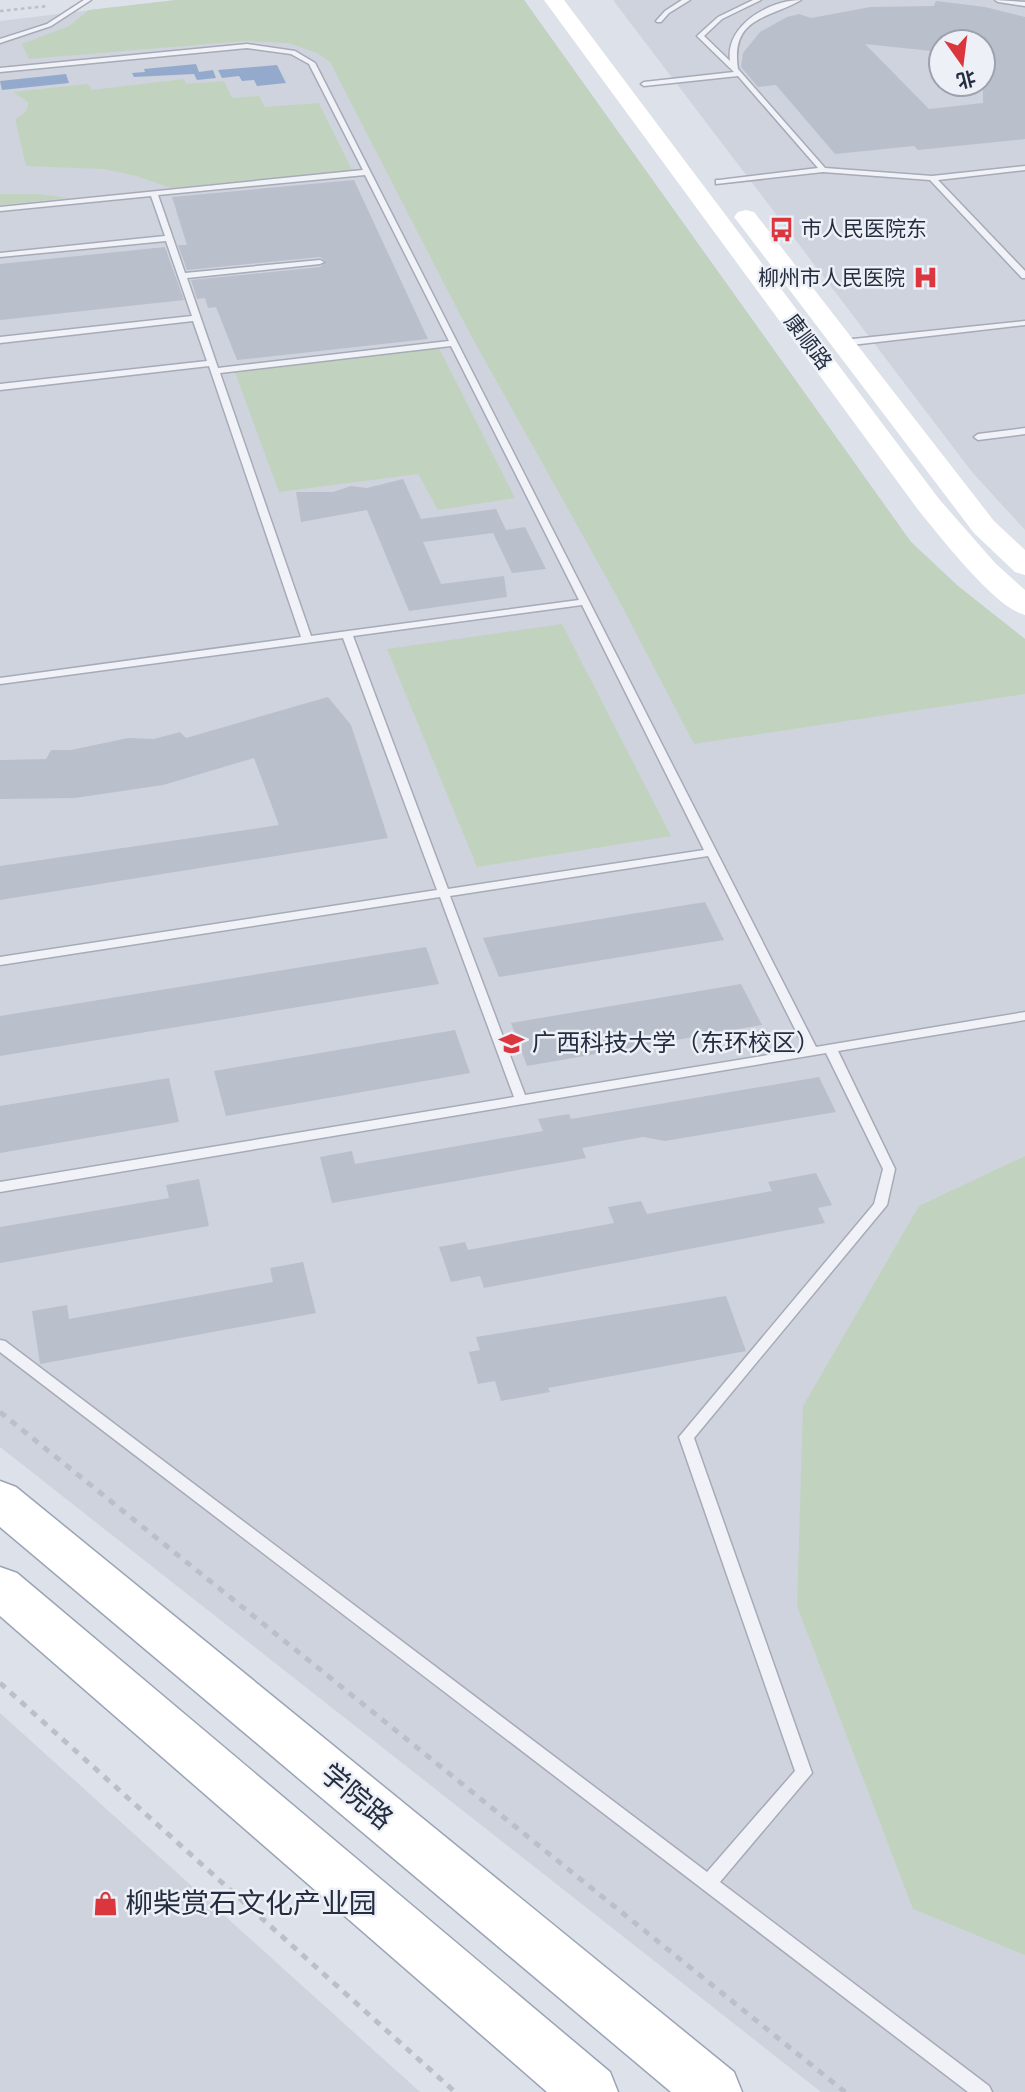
<svg xmlns="http://www.w3.org/2000/svg" width="1025" height="2092" viewBox="0 0 1025 2092" font-family="'Alegreya Sans','Noto Sans SC',sans-serif">
	<style>
		.built { fill: #cfd3de; fill-rule: evenodd }
		.green { fill: #c1d3be }
		.water { fill: #94aacd }
		.building { fill: #babfcc; fill-rule: evenodd }
		.lines { fill: none; stroke-linecap: round; stroke-linejoin: round }
		.service-casing { stroke: #a6abb7; stroke-width: 3 }
		.primary-casing { stroke: #9ba3b6; stroke-width: 3 }
		.path-far1 { stroke: #bbbfc8; stroke-width: 2.5; stroke-dasharray: 3.5 3.5; stroke-linecap: butt }
		.path { stroke: #bbbfc8; stroke-width: 5; stroke-dasharray: 7 7; stroke-linecap: butt }
		.service { fill: #f0f2f7; fill-rule: evenodd }
		.secondary { fill: #fff; fill-rule: evenodd }
		.primary { fill: #fff; fill-rule: evenodd }
		.labels { text-anchor: middle; stroke-width: 5; stroke-linejoin: round; paint-order: stroke }
		.far-poi-label { font-size: 21px; fill: #252d41; stroke: #edf0f6; text-anchor: start }
		.far-street-label { font-size: 21px; fill: #252d41; stroke: #edf0f6 }
		.poi-label { font-size: 24px; fill: #252d41; stroke: #edf0f6; text-anchor: start }
		.near-street-label { font-size: 28px; fill: #252d41; stroke: #edf0f6 }
		.near-poi-label { font-size: 28px; fill: #252d41; stroke: #edf0f6; text-anchor: start }
	</style>
	<rect width="100%" height="100%" fill="#dde1e9"/>
	<g class="built">
		<path d="M176,0H524L911,542L958,586L1025,639V2092H821L0,1447V21Z"/>
		<path d="M613,0H1025V530L972,472ZM941,42H983V84H941Z"/>
		<path d="M0,1713L420,2092H0Z"/>
	</g>
	<g class="green">
		<path d="M176,0H524L911,542L958,586L1025,639V694L694,744L616,595L469,332L330,62L317,53L288,43L245,41L29,59L22,44L69,26L89,10Z"/>
		<path d="M184,79L186,84L224,81L232,98L259,96L265,107L319,103L352,170L171,188L136,176L104,169L26,166L15,119C22,115 29,111 28,102L13,92L88,84L92,90Z"/>
		<path d="M0,194H39L68,198L0,205Z"/>
		<path d="M438,346L515,498L438,510L418,474L279,492L234,370Z"/>
		<path d="M562,624L671,836L477,867L387,649Z"/>
		<path d="M1025,1156V1955L913,1909L797,1606L803,1406L919,1206Z"/>
	</g>
	<g class="water">
		<path d="M196,64L199,72L213,70L216,78L197,80L194,74L134,77L132,73L145,72L144,69Z"/>
		<path d="M277,65L286,83L257,86L254,80L242,81L239,76L222,78L218,70Z"/>
		<path d="M66,74L69,83L2,90L0,81Z"/>
	</g>
	<g class="building">
		<path d="M936,1L985,7L1025,17V139L918,150L914,146L835,154L776,85L758,87L741,67L743,53L760,32L787,17L799,14L811,18L870,7L934,6ZM941,42H983V103L929,109L865,44L941,52Z"/>
		<path d="M354,180L428,339L237,360L216,307L208,308L205,298L197,299L191,280L320,267L326,261L320,257L187,270L178,245H187L172,197Z"/>
		<path d="M165,247L184,300L0,320V264Z"/>
		<path d="M403,479L421,519L496,509L506,530L525,527L546,569L512,573L493,533L423,542L441,584L504,576L507,597L409,611L367,510L301,522L296,492H333L351,486L367,488Z"/>
		<path d="M328,697L351,725L388,838L0,900V866L279,825L254,758L163,785L75,798L0,799V760L46,759L51,750H71L128,738L154,739L180,732L186,738Z"/>
		<path d="M705,902L724,940L499,977L483,938Z"/>
		<path d="M426,947L439,984L0,1056V1016Z"/>
		<path d="M741,984L762,1025L527,1066L511,1023Z"/>
		<path d="M455,1030L470,1073L226,1116L214,1071Z"/>
		<path d="M819,1077L836,1112L665,1141L643,1137L582,1148L586,1158L332,1203L320,1157L352,1151L355,1164L543,1131L538,1119L569,1114L571,1119Z"/>
		<path d="M169,1078L179,1122L0,1153V1106Z"/>
		<path d="M816,1173L832,1205L818,1208L825,1223L484,1288L480,1276L451,1282L439,1247L465,1242L468,1250L614,1223L608,1207L641,1201L647,1214L772,1191L768,1182Z"/>
		<path d="M199,1179L209,1226L0,1263V1227L169,1198L166,1185Z"/>
		<path d="M303,1262L316,1313L40,1364L32,1311L67,1305L69,1319L273,1282L270,1268Z"/>
		<path d="M726,1296L746,1351L548,1388L550,1392L501,1401L495,1381L478,1384L469,1352L480,1350L476,1337Z"/>
	</g>
	<g class="lines">
		<defs>
			<g id="service">
				<path d="M84,0H91L51,26L0,43V39L47,24Z"/>
				<path d="M682,0H690L669,13L661,22H657L656,21L665,11Z"/>
				<path d="M753,0H761L722,19L704,36L730,61C725,25 770,0 801,0C768,19 730,17 738,69L825,168L932,176L1025,166V170L938,180L1025,271V278H1022L930,180L823,172L716,184V180H719L818,168L738,76L644,86L641,84L644,82L734,72L697,36L718,17Z"/>
				<path d="M995,0L1025,2V6L998,2Z"/>
				<path d="M247,44L295,51L315,63L816,1047L1025,1012V1020L838,1051L895,1169L887,1205L694,1438L812,1773L720,1882L989,2086L992,2092H968L0,1352V1340L5,1341L707,1872L795,1771L679,1437L874,1204L883,1169L826,1053L0,1192V1182L514,1097L440,897L0,965V957L437,890L343,638L0,684V678L301,637L209,366L0,390V384L207,361L193,321L0,343V337L192,316L166,241L0,257V253L165,236L151,196L0,211V207L363,170L309,64L291,54L247,48L0,72V68ZM365,175L449,341L218,368L187,278L320,264L324,262L320,260L185,273L158,195ZM451,346L579,600L311,636L220,373ZM582,605L704,850L448,889L353,636ZM708,856L805,1049L525,1095L450,896Z"/>
				<path d="M1025,321V325L843,346L839,343L843,340Z"/>
				<path d="M1025,428V434L978,440L974,437L978,434Z"/>
			</g>
			<g id="primary">
				<path d="M0,1481L16,1487L734,2072L742,2092H671L0,1527Z"/>
				<path d="M0,1567L17,1573L610,2072L618,2092H547L0,1616Z"/>
			</g>
		</defs>
		<use href="#service" class="service-casing"/>
		<use href="#primary" class="primary-casing"/>
		<path class="path-far1" d="M0,11L48,6"/>
		<g class="path">
			<path d="M0,1412L845,2092"/>
			<path d="M0,1683L455,2092"/>
		</g>
		<use href="#service" class="service"/>
		<g class="secondary">
			<path d="M544,0H564L939,499L995,563L1025,590V615C994,607 941,537 919,511Z"/>
			<path d="M746,210L754,212L994,521L1025,550V575L1015,572L974,533L738,222L734,217L738,212Z"/>
		</g>
		<use href="#primary" class="primary"/>
	</g>
	<defs>
		<symbol id="bus-bare" viewBox="-9 -9 18 18"><path d="M-5-6H5V4H4V6H2V4H-2V6H-4V4H-5ZM-3.5-4V0h7V-4ZM-3.5 1.2v1.5H-2V1.2ZM2 1.2v1.5H3.5V1.2Z" fill="#db353d" stroke="#edf0f6" stroke-width="2.5" paint-order="stroke"/></symbol>
		<symbol id="hospital-bare" viewBox="-9 -9 18 18"><path d="M-5-5h3v3.5h4V-5h3V5h-3V1.5h-4V5h-3Z" fill="#db353d" stroke="#edf0f6" stroke-width="2.5" paint-order="stroke"/></symbol>
		<symbol id="university-bare" viewBox="-9 -9 18 18"><path d="M0-5L7-2L0 1L-7-2ZM-4 1L0 2.5L4 1V4Q0 6-4 4Z" fill="#db353d" stroke="#edf0f6" stroke-width="2.5" paint-order="stroke"/></symbol>
		<symbol id="shop-bare" viewBox="-9 -9 18 18"><path d="M-5-2.5h2.3a2.7 3.5 0 0 1 5.4 0H5L5.5 6h-11ZM-1.5-2.5h3a1.5 2.3 0 0 0-3 0Z" fill="#db353d" stroke="#edf0f6" stroke-width="2.5" paint-order="stroke"/></symbol>
	</defs>
	<g fill-rule="evenodd">
		<use href="#bus-bare" x="764" y="212" width="35" height="35"/>
		<use href="#hospital-bare" x="908" y="260" width="35" height="35"/>
		<use href="#university-bare" x="494" y="1026" width="35" height="35"/>
		<use href="#shop-bare" x="88" y="1886" width="35" height="35"/>
	</g>
	<g class="labels">
		<g class="far-poi-label">
			<text x="801" y="236">市人民医院东</text>
			<text x="905" y="285" text-anchor="end">柳州市人民医院</text>
		</g>
		<g class="far-street-label">
			<text transform="translate(808 342) rotate(53)" y="7">康顺路</text>
		</g>
		<g class="poi-label">
			<text x="532" y="1051">广西科技大学（东环校区）</text>
		</g>
		<g class="near-street-label">
			<text transform="translate(357 1796) rotate(40)" y="10">学院路</text>
		</g>
		<g class="near-poi-label">
			<text x="125" y="1913">柳柴赏石文化产业园</text>
		</g>
	</g>
	<g transform="translate(962 63) rotate(166)"><circle r="33" fill="#edf0f6" stroke="#9da2ae" stroke-width="2"/>
	<path d="M0-5L12 26L0 18L-12 26Z" fill="#db353d"/>
	<text y="-10" font-size="19" font-weight="bold" text-anchor="middle" fill="#252d41">北</text>
	</g>
</svg>
